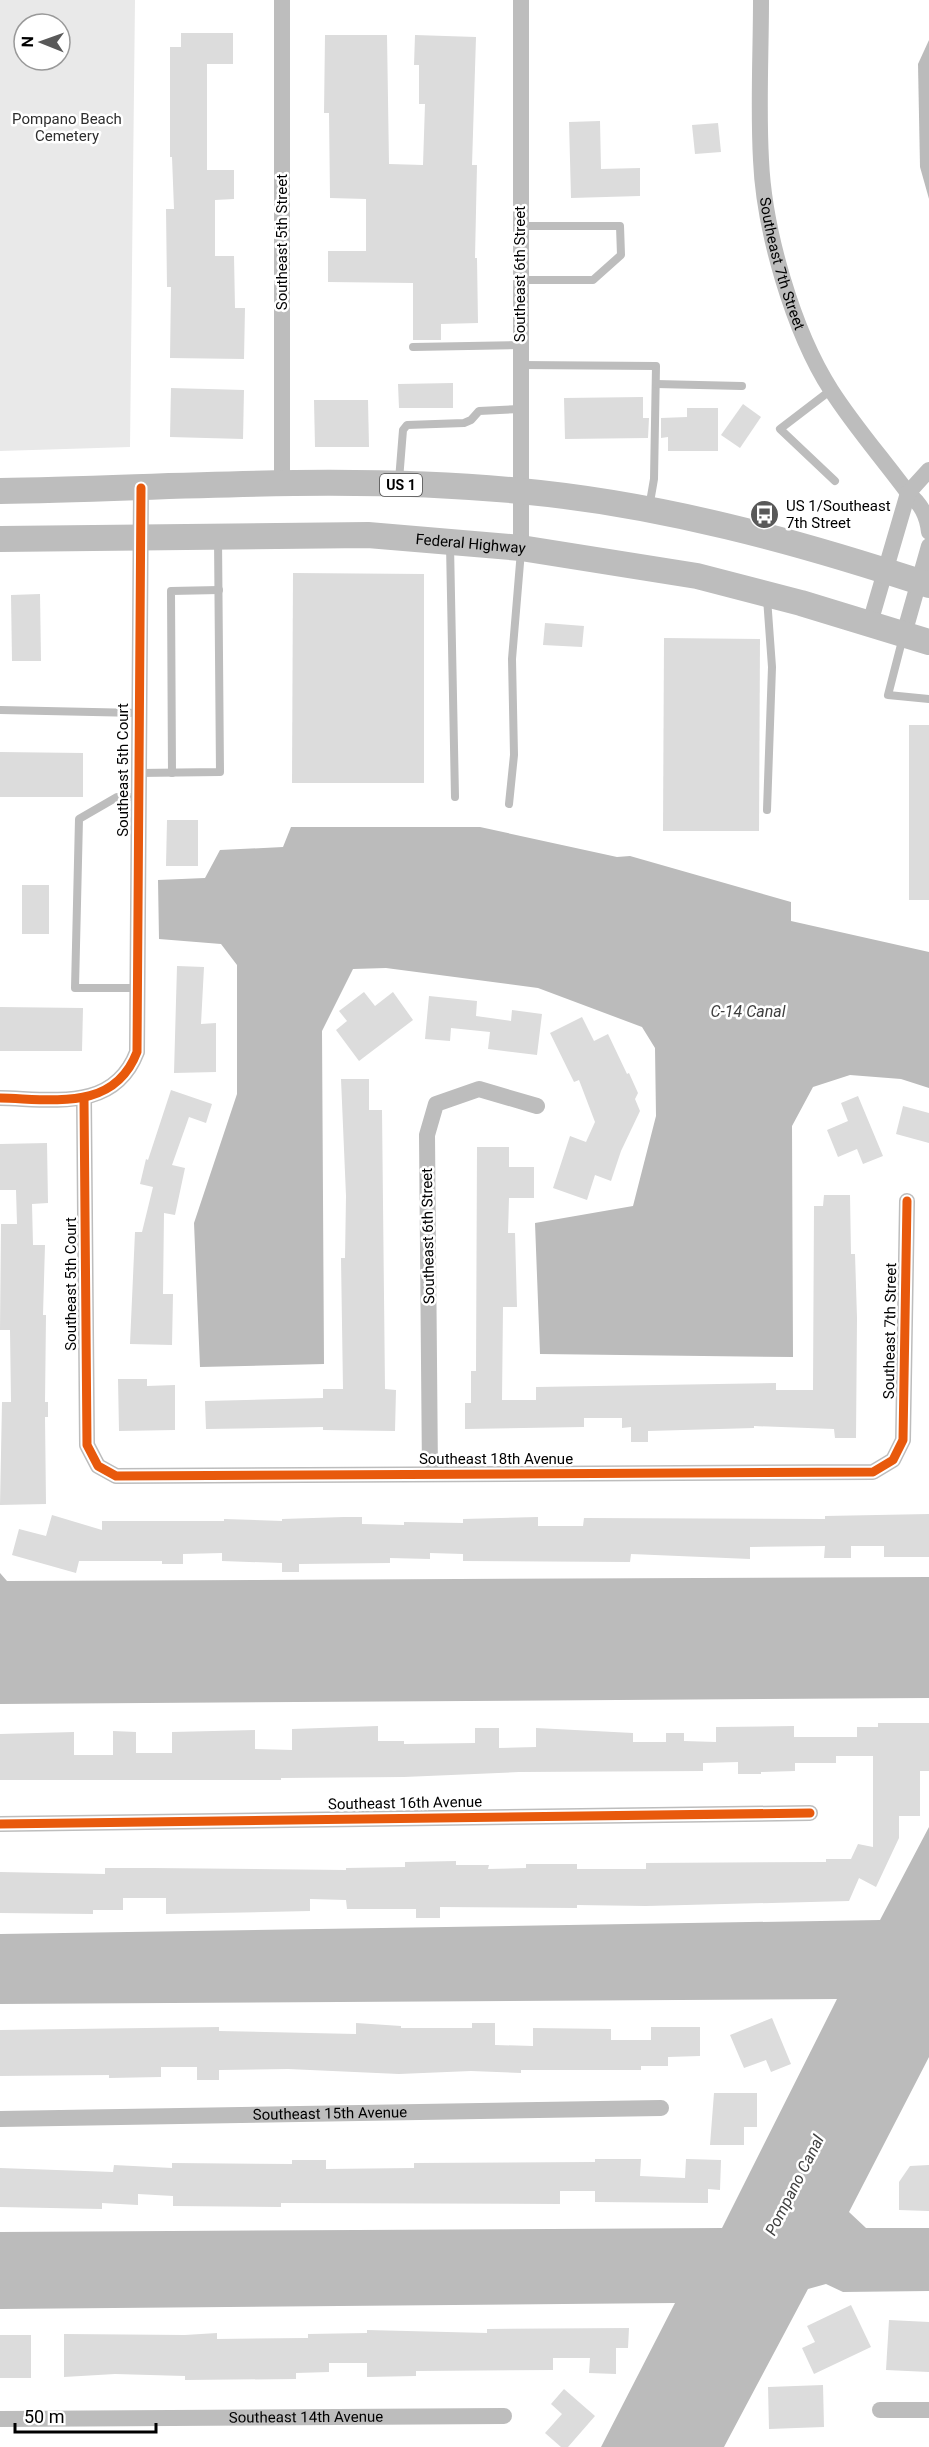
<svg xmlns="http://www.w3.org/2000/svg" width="929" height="2447" viewBox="0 0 929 2447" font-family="Roboto,sans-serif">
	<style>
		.green { fill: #e9e9e9; fill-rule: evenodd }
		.water { fill: #bbb }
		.building { fill: #dcdcdc }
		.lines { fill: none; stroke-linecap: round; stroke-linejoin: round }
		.service { stroke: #bdbdbd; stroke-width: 8 }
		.minor { stroke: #bdbdbd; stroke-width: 16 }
		.primary { stroke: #bdbdbd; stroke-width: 26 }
		.cycleway-casing { stroke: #fff; stroke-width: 13 }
		.cycleway { stroke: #e8590c; stroke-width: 9 }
		.labels { text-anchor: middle; stroke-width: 5; stroke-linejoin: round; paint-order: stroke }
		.shield { fill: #fff; stroke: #4c4c4c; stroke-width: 1.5 }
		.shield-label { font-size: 14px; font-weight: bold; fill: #000 }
		.park-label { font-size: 15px; fill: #2e2e2e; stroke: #fff }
		.street-label { font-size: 15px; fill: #000; stroke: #fff }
		.poi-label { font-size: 15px; fill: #000; stroke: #fff; text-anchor: start }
		.water-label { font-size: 16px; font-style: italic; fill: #3f3f3f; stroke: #fff }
	</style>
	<rect width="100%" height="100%" fill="#fff"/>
	<path class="green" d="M0,0H135L130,447L0,451ZM24,24H60V60H24Z"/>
	<g class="water">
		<path d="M929,40V199L920,167L918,64Z"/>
		<path d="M291,827H480L617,857L630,856L791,902V921L929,952V1088L901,1079L850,1075L813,1087L792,1126L793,1357L540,1354L535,1223L633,1206L656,1116L655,1048L642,1027L538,988L386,968L353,969L322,1031L324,1364L200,1367L194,1223L237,1094V965L221,944L159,939L158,880L205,878L220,850L283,847Z"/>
		<path d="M0,1573L7,1581L929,1577V1698L0,1704Z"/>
		<path d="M929,1827V2057L849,2212L866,2228H929V2291L843,2292L826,2284L808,2289L724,2447H601L675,2303L0,2309V2232L722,2228L837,1999L0,2004V1934L880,1920Z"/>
	</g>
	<g class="building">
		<path d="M181,33H233V64H207V170H234V199L215,200V256H234L235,308H245L244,359L170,358L171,287H167L166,209H174L172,157H170V47H181Z"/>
		<path d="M325,35H387L389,164L423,165L425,104H419V65H414L415,35L476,37L472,165H477L475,258H477L478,323L441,324V340H413V283L328,282V251H366V199L330,198L329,113H324Z"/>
		<path d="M600,121L601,169L640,168V196L571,198L569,122Z"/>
		<path d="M718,123L721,152L695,154L692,125Z"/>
		<path d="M453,383V408H399L398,384Z"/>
		<path d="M171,388L244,390L243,439L170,437Z"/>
		<path d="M643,397V418H649L648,438L565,439L564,398Z"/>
		<path d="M314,400H368L369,447H315Z"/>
		<path d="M743,404L761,417L740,448L721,435Z"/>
		<path d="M687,408H718V451H668V437L661,438V418L687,417Z"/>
		<path d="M293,573L424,574V783H292Z"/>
		<path d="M40,594L41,661H12L11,595Z"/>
		<path d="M545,623L584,626L582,647L543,645Z"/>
		<path d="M664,638L760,639L759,831H663Z"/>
		<rect x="909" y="725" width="20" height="175"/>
		<path d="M0,752L83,753V797H0Z"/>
		<path d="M167,820H198V866H166Z"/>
		<rect x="22" y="885" width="27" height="49"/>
		<path d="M177,966L204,967L201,1024L216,1023V1072L174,1073Z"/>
		<path d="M364,992L375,1006L393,992L413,1020L359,1061L336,1030L347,1021L339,1011Z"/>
		<path d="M429,996L477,1001L476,1016L511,1021L512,1010L542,1014L537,1055L488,1049L490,1032L451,1028L450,1041L425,1039Z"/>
		<path d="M0,1007L83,1008L82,1051H0Z"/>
		<path d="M582,1017L594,1041L608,1034L627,1074L629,1073L638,1093L635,1099L640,1111L621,1151L611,1181L595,1175L587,1200L553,1188L570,1136L586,1142L595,1122L579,1080L574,1082L550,1033Z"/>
		<path d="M341,1079H369V1110H382L385,1389L396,1390L395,1431L323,1430V1427L206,1429L205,1401L323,1398V1389H343L341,1258H345L346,1196Z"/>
		<path d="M171,1090L212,1104L206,1123L189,1117L172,1165L185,1168L175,1215L164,1213L163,1294H173L172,1345L130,1344L135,1232H142L153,1187L140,1184L146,1159L148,1160Z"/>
		<path d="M858,1096L883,1156L863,1164L857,1149L838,1157L827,1130L848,1121L841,1103Z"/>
		<path d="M903,1106L929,1113V1143L896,1134Z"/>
		<path d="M47,1143L48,1203L32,1204L33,1245H45L43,1315H46L45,1402H48V1417H45L46,1504L0,1505L2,1402H11L10,1330H0L1,1224H17L16,1190H0V1144Z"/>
		<path d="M477,1147H509V1167H534V1198H509L508,1233H515L517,1307H503L502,1400H536V1387L776,1383V1390H813L814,1206H823L824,1195H850L851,1254H855L857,1318L856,1438H835L834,1429L754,1426V1428L648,1431V1442H631V1427L622,1428V1418H584V1427L465,1429V1403H471V1371H476Z"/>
		<path d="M118,1379H147V1386L175,1385V1430L119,1431Z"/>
		<path d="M929,1514V1557H884V1546H851V1558H824L825,1546L750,1547V1559L631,1554L630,1562L463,1561V1554L430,1553V1559L390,1558V1563L299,1564V1572H282V1563L222,1561V1553L183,1554V1564H162V1561H79L76,1573L12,1555L19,1529L46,1536L52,1515L102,1530V1521H224V1519L282,1521V1519L344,1517H362V1524L404,1525V1522L463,1523V1519L538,1517V1526H583L584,1518L825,1519V1516Z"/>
		<path d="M878,1723H929V1771H920V1816H899V1838L876,1887L859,1878L849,1901L646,1906L577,1905V1908L440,1907V1918H416V1909H347L346,1900L310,1899V1911L166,1914V1898H123V1910H93V1914L0,1913V1872L105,1874V1868H153L346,1870V1868L405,1867V1862L456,1861V1865H489L488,1869L526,1868V1864H577V1869H646V1863L826,1862V1859H851L858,1844L873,1847V1756H836V1763H795V1771L761,1772V1774H738V1762L703,1763V1771L519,1772L404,1777L281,1778V1780H0V1734L74,1732V1755H113V1731L136,1732V1753H172V1732L255,1730V1749L292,1750V1729L378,1726V1741H404V1744L475,1743V1728H499V1748L536,1747V1728L633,1733V1742H666V1733H684V1741L716,1742V1727L794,1726V1737H857V1727H878Z"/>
		<path d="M772,2018L791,2064L771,2072L766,2060L744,2068L730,2035Z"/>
		<path d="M356,2023L401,2026V2028H472V2023H495V2045L533,2046V2028L611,2029V2040H651V2027H700V2056L668,2057V2066H641V2070H521V2073L471,2071L399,2074L288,2069L219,2070V2080H197V2067H161V2077L109,2078V2075L0,2076V2030L219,2027V2031L356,2034Z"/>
		<path d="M714,2093H757V2127H744V2145H710Z"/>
		<path d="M595,2159H641L640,2176L685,2178L686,2159L721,2160L720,2190L708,2189V2203L595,2202V2191H560V2204L281,2203V2207L173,2206V2196L138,2194V2205L102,2203V2209L0,2207V2168L113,2172L114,2165L172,2168V2163L292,2164V2160H326V2169L414,2168V2163L595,2162Z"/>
		<path d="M929,2165V2211L899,2210V2182L910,2166Z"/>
		<path d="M851,2305L871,2347L814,2374L802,2348L815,2342L807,2326Z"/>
		<path d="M889,2320L929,2322V2372L886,2370Z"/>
		<path d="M629,2328L628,2348H616V2374L589,2373L590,2358H553V2370L416,2371V2376L367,2377V2363H329V2372L296,2373V2379L185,2380V2376L115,2374L64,2377V2334L185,2335L217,2333V2339L308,2338V2334L367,2333V2330L487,2333V2329Z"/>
		<rect x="0" y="2335" width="31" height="43"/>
		<path d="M823,2385L824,2427L769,2429L768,2387Z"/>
		<path d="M564,2389L595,2416L568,2447H561L545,2433L562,2414L551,2404Z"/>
	</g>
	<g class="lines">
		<g class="service">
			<path d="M520,280H593L621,255L620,226H521"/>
			<path d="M413,347L520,345"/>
			<path d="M520,365L656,366L654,479L649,508"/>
			<path d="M656,384L742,386"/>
			<path d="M831,390L780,429L835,481"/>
			<path d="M399,480L403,430L407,425L464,423L471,420L479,411L520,409"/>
			<path d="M450,545L455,797"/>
			<path d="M767,598L772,667L767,810"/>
			<path d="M903,637L888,695L929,699"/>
			<path d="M0,710L139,713"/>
			<path d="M138,773L220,772L218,538"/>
			<path d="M172,773L171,591L219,590"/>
			<path d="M509,804L514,755L512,659L521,551"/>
			<path d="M137,988H75L79,819L117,797H138"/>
		</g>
		<g class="minor">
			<path d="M282,0V484"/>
			<path id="s1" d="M761,0C761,53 758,107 761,160C764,230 793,331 831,390C854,426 883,459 908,493C921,504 927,515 929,532"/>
			<path d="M521,548V0"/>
			<path d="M870,623L908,493L929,470"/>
			<path d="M904,634L929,546"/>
			<path d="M0,1098C53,1099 114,1112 137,1052L141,488"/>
			<path d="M84,1099L87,1445L98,1466L116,1476L873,1472L893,1460L903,1440L907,1201"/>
			<path d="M430,1474L427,1135L436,1104L479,1089L537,1106"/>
			<path d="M0,1824L810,1813"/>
			<path id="s2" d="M0,2119L661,2108"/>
			<path d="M880,2410H929"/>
			<path id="s3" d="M0,2419L504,2416"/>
		</g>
		<g class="primary">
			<path d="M0,491C172,488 348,474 520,491C660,504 796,541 929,585"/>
			<path id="s4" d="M0,539L368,535L521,548L697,576L801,603L929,642"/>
		</g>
		<defs>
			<g id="cycleway">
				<path d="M0,1098C53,1099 114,1112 137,1052L141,488"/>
				<path d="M84,1099L87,1445L98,1466L116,1476L873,1472L893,1460L903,1440L907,1201"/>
				<path d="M0,1824L810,1813"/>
			</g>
		</defs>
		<use href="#cycleway" class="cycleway-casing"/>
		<use href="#cycleway" class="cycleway"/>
	</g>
	<defs>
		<symbol id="bus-disc" viewBox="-11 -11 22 22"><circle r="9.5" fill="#595959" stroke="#fff"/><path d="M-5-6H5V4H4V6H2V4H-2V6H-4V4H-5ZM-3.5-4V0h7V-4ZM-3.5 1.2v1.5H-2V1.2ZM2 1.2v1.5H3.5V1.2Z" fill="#fff"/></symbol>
	</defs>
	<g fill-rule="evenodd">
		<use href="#bus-disc" x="748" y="498" width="33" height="33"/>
	</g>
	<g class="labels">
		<rect class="shield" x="380" y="474" width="42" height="22" rx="4.5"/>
		<g class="shield-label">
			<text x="401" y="490">US 1</text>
		</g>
		<g class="park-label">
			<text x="67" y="124">Pompano Beach<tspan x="67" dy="17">Cemetery</tspan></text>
		</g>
		<g class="street-label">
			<text transform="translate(282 242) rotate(-90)" y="5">Southeast 5th Street</text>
			<text dy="5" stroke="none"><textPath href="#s1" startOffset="266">Southeast 7th Street</textPath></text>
			<text transform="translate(520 274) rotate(-90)" y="5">Southeast 6th Street</text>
			<text dy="5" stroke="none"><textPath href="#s4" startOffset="471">Federal Highway</textPath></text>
			<text transform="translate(123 770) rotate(-90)" y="5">Southeast 5th Court</text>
			<text transform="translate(428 1236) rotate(-91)" y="5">Southeast 6th Street</text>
			<text transform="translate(71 1284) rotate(-90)" y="5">Southeast 5th Court</text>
			<text transform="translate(890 1331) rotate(-89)" y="5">Southeast 7th Street</text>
			<text x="496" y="1464">Southeast 18th Avenue</text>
			<text transform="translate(405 1803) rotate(-1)" y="5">Southeast 16th Avenue</text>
			<text dy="5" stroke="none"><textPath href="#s2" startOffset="330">Southeast 15th Avenue</textPath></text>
			<text dy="5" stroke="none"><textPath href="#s3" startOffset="306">Southeast 14th Avenue</textPath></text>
		</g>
		<g class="poi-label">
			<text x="786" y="511">US 1/Southeast<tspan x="786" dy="17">7th Street</tspan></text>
		</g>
		<g class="water-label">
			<text x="748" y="1017">C-14 Canal</text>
			<text transform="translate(794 2185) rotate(-63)" y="6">Pompano Canal</text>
		</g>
	</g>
	<g transform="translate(42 42) rotate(271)"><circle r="28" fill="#ffffff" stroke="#999999" stroke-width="1.5"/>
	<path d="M0-4.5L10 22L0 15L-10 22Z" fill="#595959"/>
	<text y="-9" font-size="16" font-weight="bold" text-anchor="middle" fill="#000000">N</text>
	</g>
	<path d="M15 2423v9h141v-9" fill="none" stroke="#000000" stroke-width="3"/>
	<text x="24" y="2423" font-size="18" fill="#000000" stroke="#ffffff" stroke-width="4.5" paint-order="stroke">50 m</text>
</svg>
